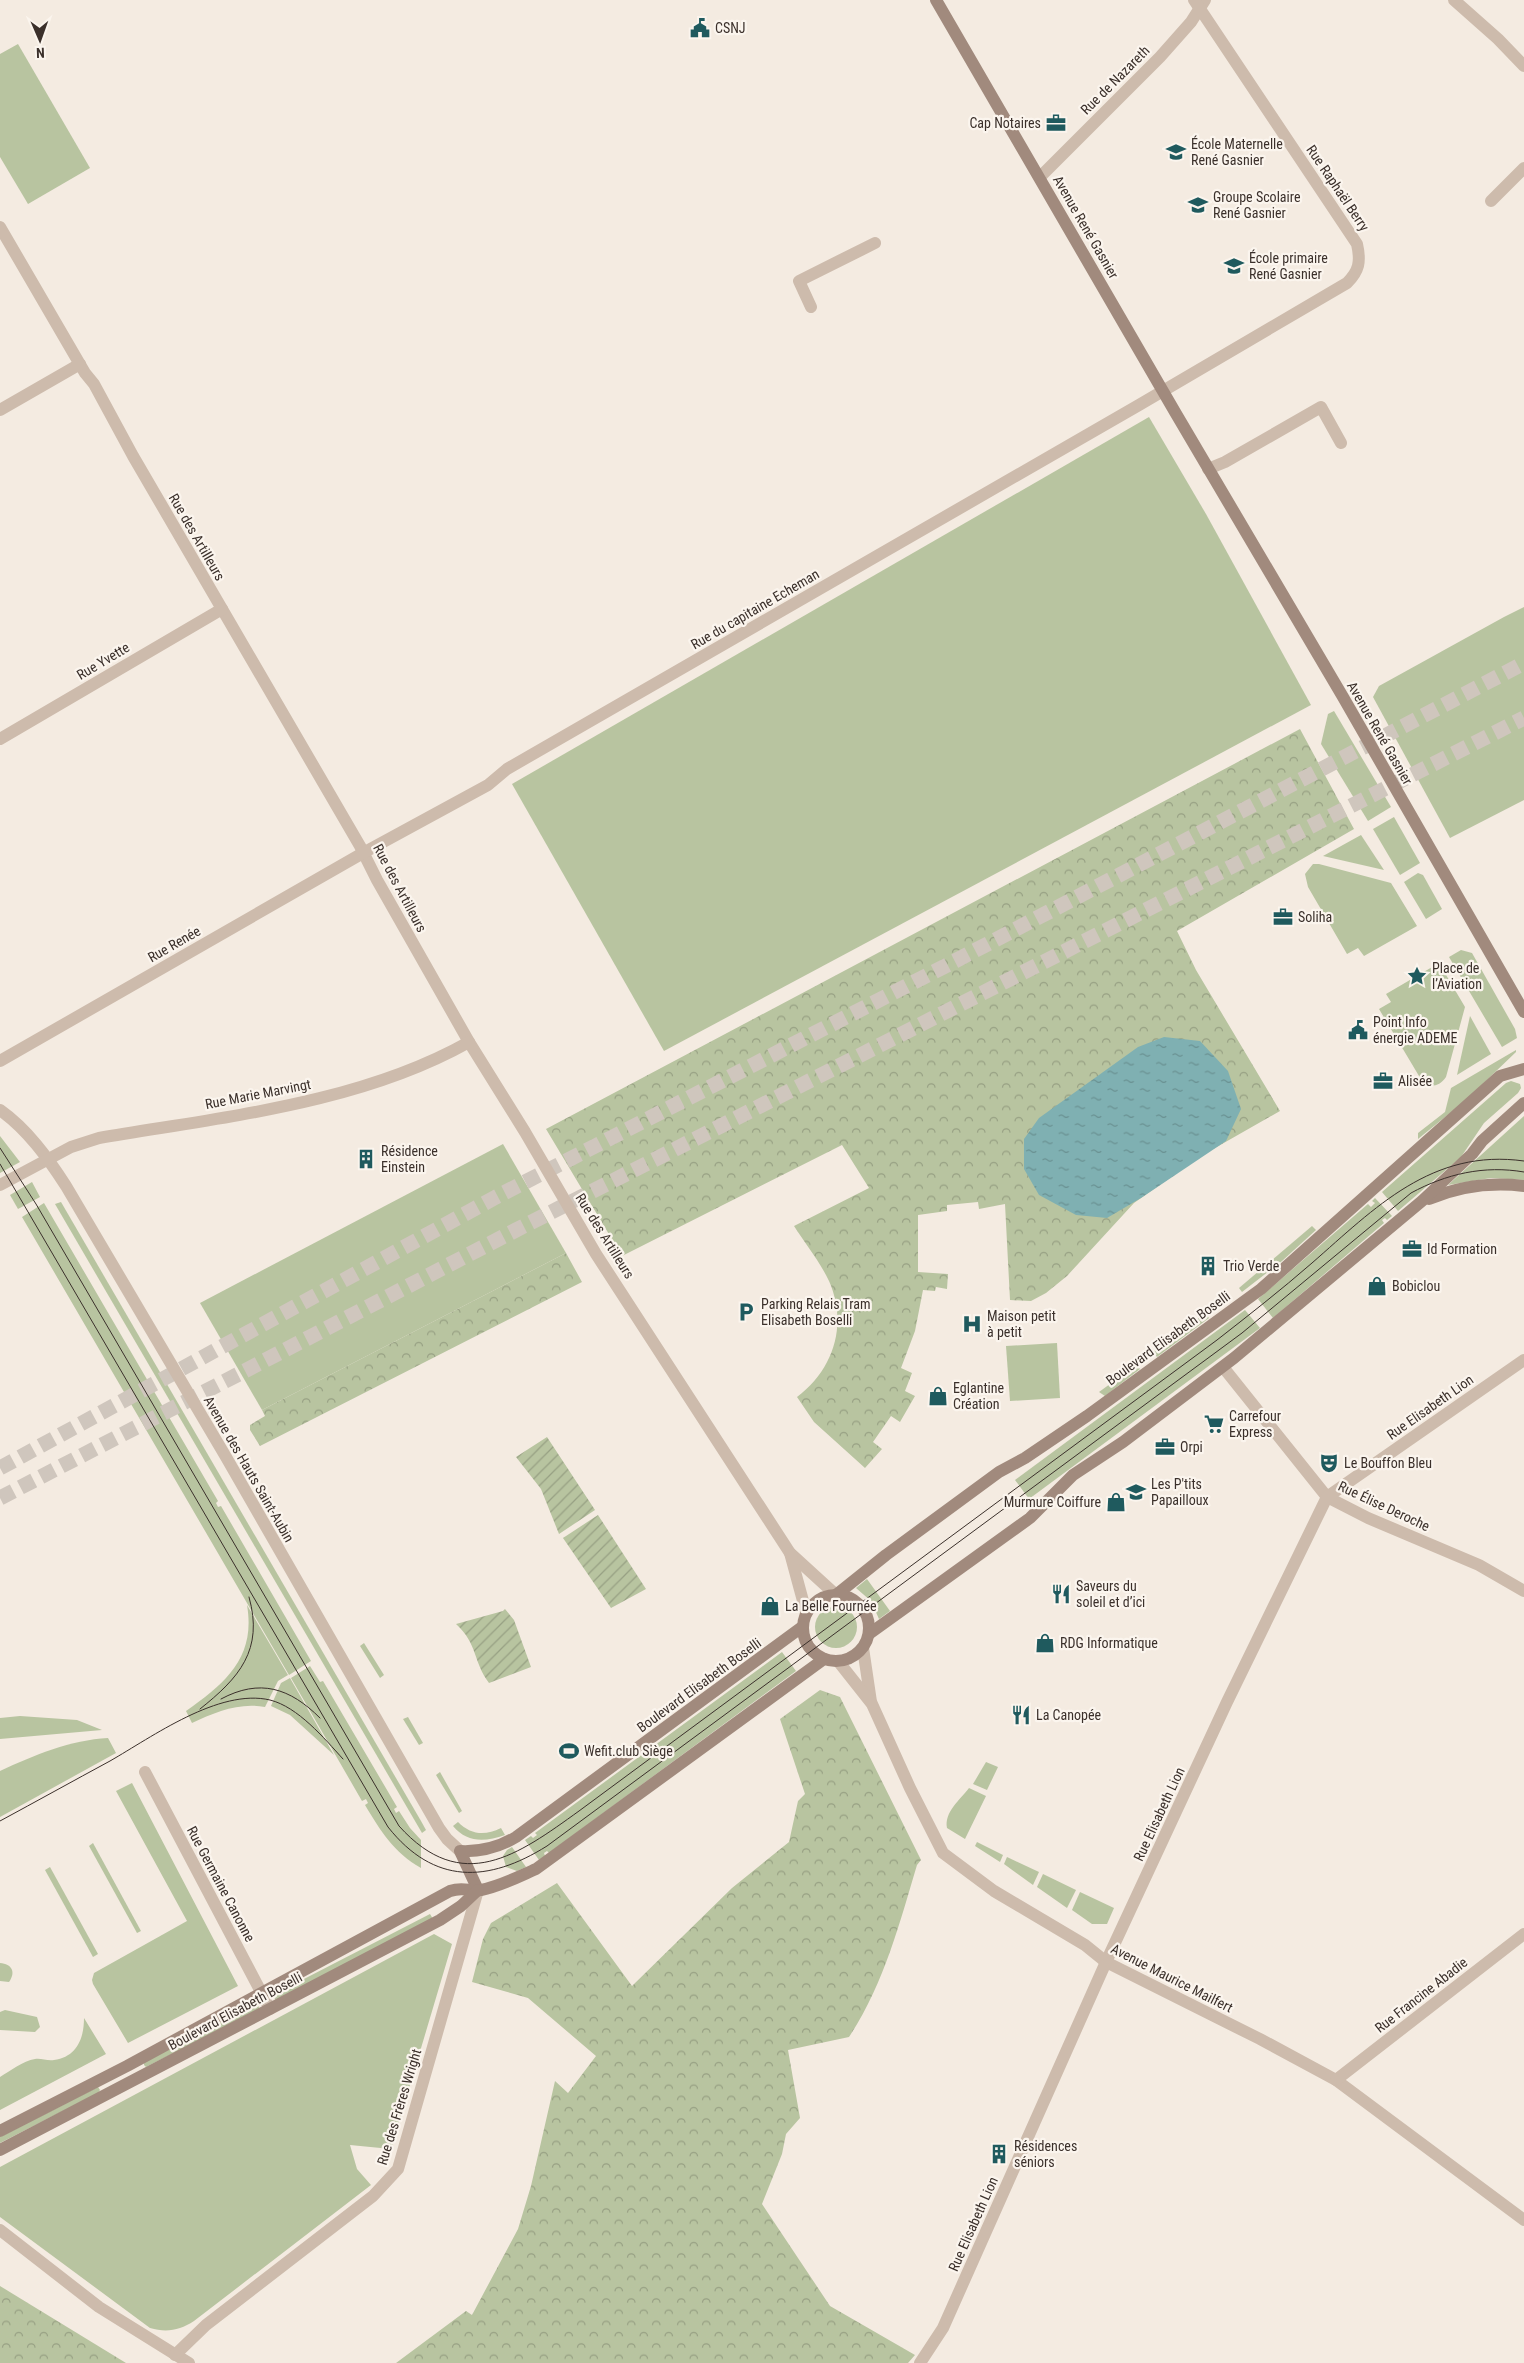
<svg xmlns="http://www.w3.org/2000/svg" width="1524" height="2363" viewBox="0 0 1524 2363" font-family="'Roboto Condensed',sans-serif">
	<style>
		.grass { fill: #b8c4a0 }
		.forest { fill: url(#forest-crowns) }
		.garden { fill: url(#garden-furrows) }
		.water { fill: url(#water-ripples) }
		.lines { fill: none; stroke-linecap: round; stroke-linejoin: round }
		.highway-tunnel { stroke: #cfc6bd; stroke-width: 15; stroke-dasharray: 15 8; stroke-linecap: butt }
		.street { stroke: #cdbbac; stroke-width: 12 }
		.secondary { stroke: #a18a7d; stroke-width: 12 }
		.tram { stroke: #3b302b; stroke-width: 1 }
		.labels { text-anchor: middle; stroke-width: 4.5; stroke-linejoin: round; paint-order: stroke }
		.poi-label { font-size: 14px; fill: #3b302b; stroke: #fbf5ee; text-anchor: start }
		.street-label { font-size: 14px; fill: #3b302b; stroke: #fbf5ee }
	</style>
	<defs>
		<pattern id="forest-crowns" width="20" height="18" patternUnits="userSpaceOnUse" patternTransform="scale(1.25)"><rect width="20" height="18" fill="#b8c4a0"/><path d="M2 6a3 3 0 1 1 6 0M12 15a3 3 0 1 1 6 0" fill="none" stroke="#97a083"/></pattern>
		<pattern id="garden-furrows" width="10" height="10" patternUnits="userSpaceOnUse" patternTransform="scale(1.25)"><rect width="10" height="10" fill="#b8c4a0"/><path d="M-1 1l2-2M0 10L10 0M9 11l2-2" fill="none" stroke="#97a083"/></pattern>
		<pattern id="water-ripples" width="26" height="14" patternUnits="userSpaceOnUse" patternTransform="scale(1.25)"><rect width="26" height="14" fill="#7fb0b2"/><path d="M2 4q2-2 4 0t4 0M15 11q2-2 4 0t4 0" fill="none" stroke="#699091"/></pattern>
	</defs>
	<rect width="100%" height="100%" fill="#f4ebe1"/>
	<g class="grass">
		<path d="M18,44L90,168L28,204L0,157V54Z"/>
		<path d="M1149,417L1206,514L1311,705L664,1051L512,784Z"/>
		<path d="M1524,607V800L1450,838L1373,697L1379,686L1504,617Z"/>
		<path d="M1334,711L1391,807L1368,821L1321,744L1328,714Z"/>
		<path d="M1394,817L1420,863L1400,875L1373,829Z"/>
		<path d="M1361,835L1384,870L1323,856Z"/>
		<path d="M1313,864H1319L1391,883L1417,926L1364,956L1358,948L1347,954L1308,887L1305,874Z"/>
		<path d="M1418,873L1423,875L1442,909L1426,919L1404,882Z"/>
		<path d="M1461,950L1472,953L1515,1029L1517,1038L1502,1047L1449,957Z"/>
		<path d="M1439,963L1465,1007L1446,1077C1440,1085 1435,1087 1425,1085L1422,1081L1379,1009L1391,1002L1386,994Z"/>
		<path d="M1470,1016L1491,1054L1457,1075Z"/>
		<path d="M1516,1050V1052L1466,1100L1418,1139V1133L1445,1112L1451,1088Z"/>
		<path d="M1511,1081L1520,1084L1521,1088L1518,1093L1484,1123L1461,1157L1398,1211L1382,1192L1506,1083Z"/>
		<path d="M1524,1116V1180L1491,1178L1448,1185Z"/>
		<path d="M0,1136L20,1162L0,1173Z"/>
		<path d="M503,1144L566,1253L262,1410L200,1303Z"/>
		<path d="M32,1182L40,1197L18,1209L10,1195Z"/>
		<path d="M1375,1198L1392,1216L1387,1220L1385,1218L1382,1220L1384,1223L1273,1318L1258,1299L1368,1204L1371,1207L1375,1203L1372,1201Z"/>
		<path d="M61,1202L421,1821L426,1830L422,1833L55,1204Z"/>
		<path d="M44,1203L218,1501L216,1503L218,1507L221,1506L311,1661L289,1675L22,1217Z"/>
		<path d="M1312,1226L1316,1230L1282,1261L1242,1292L1239,1288Z"/>
		<path d="M1245,1310L1260,1328L1029,1499L1015,1480Z"/>
		<path d="M1205,1313L1209,1318L1157,1357L1153,1352Z"/>
		<path d="M1057,1343L1060,1398L1010,1401L1006,1346Z"/>
		<path d="M1136,1365L1140,1369L1105,1396L1099,1392Z"/>
		<path d="M867,1579L890,1611L879,1619L871,1601L856,1588Z"/>
		<path d="M247,1605L288,1675L278,1681L265,1707C240,1702 215,1712 192,1723L186,1711C226,1683 256,1657 247,1605Z"/>
		<circle cx="836" cy="1627" r="21"/>
		<path d="M364,1643L384,1675L380,1678L360,1646Z"/>
		<path d="M782,1652L796,1671L549,1853L547,1851L544,1853L545,1856L539,1860L525,1840L531,1836L533,1838L537,1835L535,1833Z"/>
		<path d="M310,1666L320,1682L323,1681L397,1807L394,1809L396,1813L399,1811L410,1828L421,1840V1868C394,1853 380,1830 365,1805L368,1803L366,1799L362,1801L291,1678Z"/>
		<path d="M290,1678L334,1755L290,1715L271,1706L281,1683Z"/>
		<path d="M20,1716L77,1720L102,1730L0,1739V1718Z"/>
		<path d="M408,1717L423,1743L419,1745L403,1719Z"/>
		<path d="M108,1738L116,1753L0,1817V1771C34,1755 71,1740 108,1738Z"/>
		<path d="M986,1762L998,1767L987,1790L973,1784Z"/>
		<path d="M440,1772L462,1811L459,1813L436,1775Z"/>
		<path d="M132,1783L238,1986L128,2043L93,1984L92,1980L94,1973L187,1921L116,1791Z"/>
		<path d="M969,1788L986,1796L965,1839L947,1828C944,1812 960,1800 969,1788Z"/>
		<path d="M458,1822C471,1835 485,1836 501,1828L505,1835C485,1842 467,1843 453,1826Z"/>
		<path d="M977,1842L1003,1855L1000,1862L975,1846Z"/>
		<path d="M93,1843L141,1931L137,1933L89,1846Z"/>
		<path d="M512,1847L526,1867L517,1871L506,1867L503,1856L507,1850Z"/>
		<path d="M1007,1857L1039,1872L1033,1885L1004,1864Z"/>
		<path d="M50,1867L98,1954L93,1957L45,1870Z"/>
		<path d="M1043,1874L1076,1890L1067,1908L1037,1887Z"/>
		<path d="M1080,1892L1114,1908L1107,1924H1092L1072,1910Z"/>
		<path d="M430,1914L433,1919L276,2001L273,1995Z"/>
		<path d="M434,1934L452,1944L391,2149L350,2145L357,2169L371,2185L194,2321C180,2330 167,2333 150,2328L0,2217V2167Z"/>
		<path d="M0,1963C12,1964 16,1972 9,1982L0,1981Z"/>
		<path d="M257,2004L260,2009L146,2067L144,2065V2061Z"/>
		<path d="M5,2010L37,2017L40,2027L35,2032L0,2030V2012Z"/>
		<path d="M84,2018L106,2054L0,2110V2077C10,2071 23,2061 35,2059C41,2058 47,2061 54,2060C77,2057 84,2038 84,2018Z"/>
		<path d="M98,2087L100,2090L98,2093L0,2143V2137Z"/>
	</g>
	<g class="forest">
		<path d="M1300,729L1354,829L1177,931L1196,970L1280,1111L1201,1156L1134,1203L1067,1276L1046,1293L1031,1301L1010,1300L1005,1204L979,1209L978,1202L947,1205V1211L918,1215V1272L948,1274L947,1289L936,1287L935,1291L923,1290L915,1331L901,1368L912,1373L905,1391L915,1396L900,1422L891,1416L873,1442L882,1449L865,1468L814,1422L797,1397C834,1369 848,1324 829,1281C820,1262 805,1243 794,1226L869,1188L842,1145L622,1256L546,1129Z"/>
		<path d="M566,1253L582,1282L260,1446L250,1430V1425L265,1416L262,1410Z"/>
		<path d="M820,1690L840,1697L921,1860L917,1865C899,1925 884,1984 849,2037L788,2050L800,2118L786,2134L782,2154L762,2204L830,2306L915,2355L908,2363H396L466,2311L472,2315L518,2229L531,2186L555,2081L568,2093L596,2056L528,1998L472,1982L483,1939L491,1923L557,1883L632,1986L732,1888L789,1842L798,1801L805,1794L780,1719Z"/>
		<path d="M0,2286L126,2363H0Z"/>
	</g>
	<g class="garden">
		<path d="M547,1437L595,1510L559,1534L541,1489L516,1457Z"/>
		<path d="M598,1515L646,1589L611,1608L563,1538Z"/>
		<path d="M505,1609L514,1620L531,1667L489,1683C473,1662 478,1644 456,1624L503,1611Z"/>
	</g>
	<path class="water" d="M1164,1037L1200,1041L1228,1071L1241,1109L1226,1141L1141,1198L1107,1218L1076,1215L1039,1195L1024,1169V1139L1039,1118L1138,1047Z"/>
	<g class="lines">
		<g class="highway-tunnel">
			<path d="M0,1468L496,1197L955,961L1524,663"/>
			<path d="M0,1498L516,1230L1524,718"/>
		</g>
		<g class="street">
			<path d="M1454,0L1498,39L1524,66"/>
			<path d="M1040,177L1160,57L1191,22L1205,0"/>
			<path d="M1491,201L1524,168"/>
			<path d="M0,227L85,373L94,384L133,456L360,846L377,880L469,1042L525,1132L596,1254L790,1553L836,1595"/>
			<path d="M811,307L799,281L875,243"/>
			<path d="M0,410L80,364"/>
			<path d="M1208,469L1225,462L1321,407L1341,443"/>
			<path d="M0,739L222,609"/>
			<path d="M0,1061L363,853L488,785L507,769L1139,405L1347,283C1359,271 1361,262 1357,244L1194,0"/>
			<path d="M0,1110C27,1129 48,1158 66,1186L226,1457L439,1828L447,1839L460,1851"/>
			<path d="M0,1185L71,1147L99,1138C221,1117 359,1104 469,1042"/>
			<path d="M1223,1367L1327,1497L1368,1518L1479,1565L1524,1591"/>
			<path d="M790,1553L806,1612"/>
			<path d="M863,1648L871,1702"/>
			<path d="M838,1661L872,1704L910,1788L943,1853L994,1891L1085,1945L1106,1962L1260,2039L1336,2080L1524,2220"/>
			<path d="M145,1772L270,2009"/>
			<path d="M1336,2080L1524,1934"/>
			<path d="M0,2230L99,2307L189,2363"/>
			<path d="M175,2355L206,2325L373,2196L398,2169L478,1890"/>
			<path d="M920,2363L943,2328L1106,1962L1227,1702L1327,1497L1524,1360"/>
		</g>
		<g class="secondary">
			<path d="M936,0L1175,412L1343,697L1524,1012"/>
			<path d="M1429,1199C1460,1186 1491,1182 1524,1186"/>
			<path d="M836,1595L886,1555L999,1472L1025,1458L1087,1416L1261,1289L1500,1076L1524,1069"/>
			<circle cx="836" cy="1628" r="33"/>
			<path d="M869,1634L1030,1518L1073,1475L1123,1442L1234,1358L1422,1201L1472,1154L1482,1141L1524,1103"/>
			<path d="M478,1890L460,1851C481,1852 498,1848 516,1837L802,1627"/>
			<path d="M0,2131L127,2066L450,1891C464,1886 469,1892 481,1890C501,1886 518,1877 536,1869L824,1659"/>
			<path d="M0,2150L440,1920L461,1906L478,1890"/>
		</g>
		<g class="tram">
			<path d="M0,1148L36,1204L399,1826C462,1896 518,1855 579,1811L1217,1340C1249,1315 1281,1290 1312,1263C1375,1208 1432,1148 1524,1161"/>
			<path d="M0,1164L388,1827C434,1885 488,1883 547,1846L1242,1333L1411,1193C1446,1174 1484,1165 1524,1172"/>
			<path d="M221,1699C260,1678 290,1688 320,1718"/>
			<path d="M200,1709C239,1678 264,1650 249,1597"/>
			<path d="M0,1821C37,1801 73,1781 110,1761C152,1737 219,1688 270,1700C298,1707 324,1738 343,1759"/>
		</g>
	</g>
	<defs>
		<symbol id="civic-bare" viewBox="-9 -9 18 18"><path d="M-.6-6.5H3V-4.5H.6V-3L4-1V1h2V6H-6V1h2V-1L-.6-3ZM-1.2 2.5V6h2.4V2.5Z" fill="#1f5a5e" stroke="#fbf5ee" stroke-width="2.5" paint-order="stroke"/></symbol>
		<symbol id="office-bare" viewBox="-9 -9 18 18"><path d="M-6-3h4V-5.5h4V-3h4V5H-6ZM-1-4.5V-3h2v-1.5ZM-6 0V1H6V0Z" fill="#1f5a5e" stroke="#fbf5ee" stroke-width="2.5" paint-order="stroke"/></symbol>
		<symbol id="school-bare" viewBox="-9 -9 18 18"><path d="M0-5L7-2L0 1L-7-2ZM-4 1L0 2.5L4 1V4Q0 6-4 4Z" fill="#1f5a5e" stroke="#fbf5ee" stroke-width="2.5" paint-order="stroke"/></symbol>
		<symbol id="sight-bare" viewBox="-9 -9 18 18"><path d="M0-6L1.8-2.2L6-1.7L2.9 1.2L3.7 5.4L0 3.3L-3.7 5.4L-2.9 1.2L-6-1.7L-1.8-2.2Z" fill="#1f5a5e" stroke="#fbf5ee" stroke-width="2.5" paint-order="stroke"/></symbol>
		<symbol id="building-bare" viewBox="-9 -9 18 18"><path d="M-4-6H4V6H1V3H-1V6H-4ZM-2.5-4.3h1.7v1.8h-1.7ZM.8-4.3h1.7v1.8H.8ZM-2.5-1h1.7V.8h-1.7ZM.8-1h1.7V.8H.8Z" fill="#1f5a5e" stroke="#fbf5ee" stroke-width="2.5" paint-order="stroke"/></symbol>
		<symbol id="shop-bare" viewBox="-9 -9 18 18"><path d="M-5-2.5h2.3a2.7 3.5 0 0 1 5.4 0H5L5.5 6h-11ZM-1.5-2.5h3a1.5 2.3 0 0 0-3 0Z" fill="#1f5a5e" stroke="#fbf5ee" stroke-width="2.5" paint-order="stroke"/></symbol>
		<symbol id="parking-bare" viewBox="-9 -9 18 18"><path d="M-3.5-5.5H1a3.5 3.5 0 0 1 0 7H-1V5.5H-3.5ZM-1-3.4V-.6H.8a1.4 1.4 0 0 0 0-2.8Z" fill="#1f5a5e" stroke="#fbf5ee" stroke-width="2.5" paint-order="stroke"/></symbol>
		<symbol id="hospital-bare" viewBox="-9 -9 18 18"><path d="M-5-5h3v3.5h4V-5h3V5h-3V1.5h-4V5h-3Z" fill="#1f5a5e" stroke="#fbf5ee" stroke-width="2.5" paint-order="stroke"/></symbol>
		<symbol id="supermarket-bare" viewBox="-9 -9 18 18"><path d="M-6-5.5h2.5l.6 2H6L4.5 2H-2.5L-4.4-4H-6ZM-1.5 3.2a1.3 1.3 0 1 0 .1 0ZM3 3.2a1.3 1.3 0 1 0 .1 0Z" fill="#1f5a5e" stroke="#fbf5ee" stroke-width="2.5" paint-order="stroke"/></symbol>
		<symbol id="theatre-bare" viewBox="-9 -9 18 18"><path d="M-5-5.5Q0-4 5-5.5V0Q5 5 0 6Q-5 5-5 0ZM-3.3-2.5H-1v1.5H-3.3ZM1-2.5H3.3v1.5H1ZM-2.8 1Q0 5.5 2.8 1Z" fill="#1f5a5e" stroke="#fbf5ee" stroke-width="2.5" paint-order="stroke"/></symbol>
		<symbol id="restaurant-bare" viewBox="-9 -9 18 18"><path d="M-5-6h1v4h1v-4h1v4h1v-4h1v5L-1.5 .5V6h-2V.5L-5-1ZM5-6V6H3V1.5H1.5Q1.5-4 5-6Z" fill="#1f5a5e" stroke="#fbf5ee" stroke-width="2.5" paint-order="stroke"/></symbol>
		<symbol id="stadium-bare" viewBox="-9 -9 18 18"><path d="M0-5a6.5 5 0 1 0 0 10a6.5 5 0 1 0 0-10ZM-3.5-1.8h7v3.6h-7Z" fill="#1f5a5e" stroke="#fbf5ee" stroke-width="2.5" paint-order="stroke"/></symbol>
	</defs>
	<g fill-rule="evenodd">
		<use href="#civic-bare" x="686" y="14" width="28" height="28"/>
		<use href="#office-bare" x="1042" y="109" width="28" height="28"/>
		<use href="#school-bare" x="1162" y="138" width="28" height="28"/>
		<use href="#school-bare" x="1184" y="191" width="28" height="28"/>
		<use href="#school-bare" x="1220" y="252" width="28" height="28"/>
		<use href="#office-bare" x="1269" y="903" width="28" height="28"/>
		<use href="#sight-bare" x="1403" y="962" width="28" height="28"/>
		<use href="#civic-bare" x="1344" y="1016" width="28" height="28"/>
		<use href="#office-bare" x="1369" y="1067" width="28" height="28"/>
		<use href="#building-bare" x="352" y="1145" width="28" height="28"/>
		<use href="#office-bare" x="1398" y="1235" width="28" height="28"/>
		<use href="#building-bare" x="1194" y="1252" width="28" height="28"/>
		<use href="#shop-bare" x="1363" y="1272" width="28" height="28"/>
		<use href="#parking-bare" x="732" y="1298" width="28" height="28"/>
		<use href="#hospital-bare" x="958" y="1310" width="28" height="28"/>
		<use href="#shop-bare" x="924" y="1382" width="28" height="28"/>
		<use href="#supermarket-bare" x="1200" y="1410" width="28" height="28"/>
		<use href="#office-bare" x="1151" y="1433" width="28" height="28"/>
		<use href="#theatre-bare" x="1315" y="1449" width="28" height="28"/>
		<use href="#school-bare" x="1122" y="1478" width="28" height="28"/>
		<use href="#shop-bare" x="1102" y="1488" width="28" height="28"/>
		<use href="#restaurant-bare" x="1047" y="1580" width="28" height="28"/>
		<use href="#shop-bare" x="756" y="1592" width="28" height="28"/>
		<use href="#shop-bare" x="1031" y="1629" width="28" height="28"/>
		<use href="#restaurant-bare" x="1007" y="1701" width="28" height="28"/>
		<use href="#stadium-bare" x="555" y="1737" width="28" height="28"/>
		<use href="#building-bare" x="985" y="2140" width="28" height="28"/>
	</g>
	<g class="labels">
		<g class="poi-label">
			<text x="715" y="33">CSNJ</text>
			<text x="1041" y="128" text-anchor="end">Cap Notaires</text>
			<text x="1191" y="149">École Maternelle<tspan x="1191" dy="16">René Gasnier</tspan></text>
			<text x="1213" y="202">Groupe Scolaire<tspan x="1213" dy="16">René Gasnier</tspan></text>
			<text x="1249" y="263">École primaire<tspan x="1249" dy="16">René Gasnier</tspan></text>
			<text x="1298" y="922">Soliha</text>
			<text x="1432" y="973">Place de<tspan x="1432" dy="16">l’Aviation</tspan></text>
			<text x="1373" y="1027">Point Info<tspan x="1373" dy="16">énergie ADEME</tspan></text>
			<text x="1398" y="1086">Alisée</text>
			<text x="381" y="1156">Résidence<tspan x="381" dy="16">Einstein</tspan></text>
			<text x="1427" y="1254">Id Formation</text>
			<text x="1223" y="1271">Trio Verde</text>
			<text x="1392" y="1291">Bobiclou</text>
			<text x="761" y="1309">Parking Relais Tram<tspan x="761" dy="16">Elisabeth Boselli</tspan></text>
			<text x="987" y="1321">Maison petit<tspan x="987" dy="16">à petit</tspan></text>
			<text x="953" y="1393">Eglantine<tspan x="953" dy="16">Création</tspan></text>
			<text x="1229" y="1421">Carrefour<tspan x="1229" dy="16">Express</tspan></text>
			<text x="1180" y="1452">Orpi</text>
			<text x="1344" y="1468">Le Bouffon Bleu</text>
			<text x="1151" y="1489">Les P'tits<tspan x="1151" dy="16">Papailloux</tspan></text>
			<text x="1101" y="1507" text-anchor="end">Murmure Coiffure</text>
			<text x="1076" y="1591">Saveurs du<tspan x="1076" dy="16">soleil et d’ici</tspan></text>
			<text x="785" y="1611">La Belle Fournée</text>
			<text x="1060" y="1648">RDG Informatique</text>
			<text x="1036" y="1720">La Canopée</text>
			<text x="584" y="1756">Wefit.club Siège</text>
			<text x="1014" y="2151">Résidences<tspan x="1014" dy="16">séniors</tspan></text>
		</g>
		<g class="street-label">
			<text transform="translate(1115 80) rotate(-45)" y="5">Rue de Nazareth</text>
			<text transform="translate(1338 188) rotate(56)" y="5">Rue Raphaël Berry</text>
			<text transform="translate(1086 227) rotate(60)" y="5">Avenue René Gasnier</text>
			<text transform="translate(197 537) rotate(60)" y="5">Rue des Artilleurs</text>
			<text transform="translate(755 609) rotate(-30)" y="5">Rue du capitaine Echeman</text>
			<text transform="translate(103 661) rotate(-31)" y="5">Rue Yvette</text>
			<text transform="translate(1380 733) rotate(60)" y="5">Avenue René Gasnier</text>
			<text transform="translate(400 888) rotate(62)" y="5">Rue des Artilleurs</text>
			<text transform="translate(174 944) rotate(-30)" y="5">Rue Renée</text>
			<text transform="translate(258 1094) rotate(-11)" y="5">Rue Marie Marvingt</text>
			<text transform="translate(605 1236) rotate(58)" y="5">Rue des Artilleurs</text>
			<text transform="translate(1168 1338) rotate(-36)" y="5">Boulevard Elisabeth Boselli</text>
			<text transform="translate(1430 1407) rotate(-35)" y="5">Rue Elisabeth Lion</text>
			<text transform="translate(249 1469) rotate(60)" y="5">Avenue des Hauts Saint-Aubin</text>
			<text transform="translate(1384 1506) rotate(25)" y="5">Rue Élise Deroche</text>
			<text transform="translate(699 1685) rotate(-36)" y="5">Boulevard Elisabeth Boselli</text>
			<text transform="translate(1159 1814) rotate(-65)" y="5">Rue Elisabeth Lion</text>
			<text transform="translate(221 1884) rotate(62)" y="5">Rue Germaine Canonne</text>
			<text transform="translate(1172 1978) rotate(27)" y="5">Avenue Maurice Mailfert</text>
			<text transform="translate(1421 1995) rotate(-38)" y="5">Rue Francine Abadie</text>
			<text transform="translate(235 2011) rotate(-28)" y="5">Boulevard Elisabeth Boselli</text>
			<text transform="translate(399 2107) rotate(-73)" y="5">Rue des Frères Wright</text>
			<text transform="translate(973 2224) rotate(-66)" y="5">Rue Elisabeth Lion</text>
		</g>
	</g>
	<g transform="translate(40 40) rotate(178)" stroke="#fbf5ee" stroke-width="4" paint-order="stroke">
	<path d="M0-4L9 19L0 12L-9 19Z" fill="#3b302b"/>
	<text y="-8" font-size="14" font-weight="bold" text-anchor="middle" fill="#3b302b">N</text>
	</g>
</svg>
